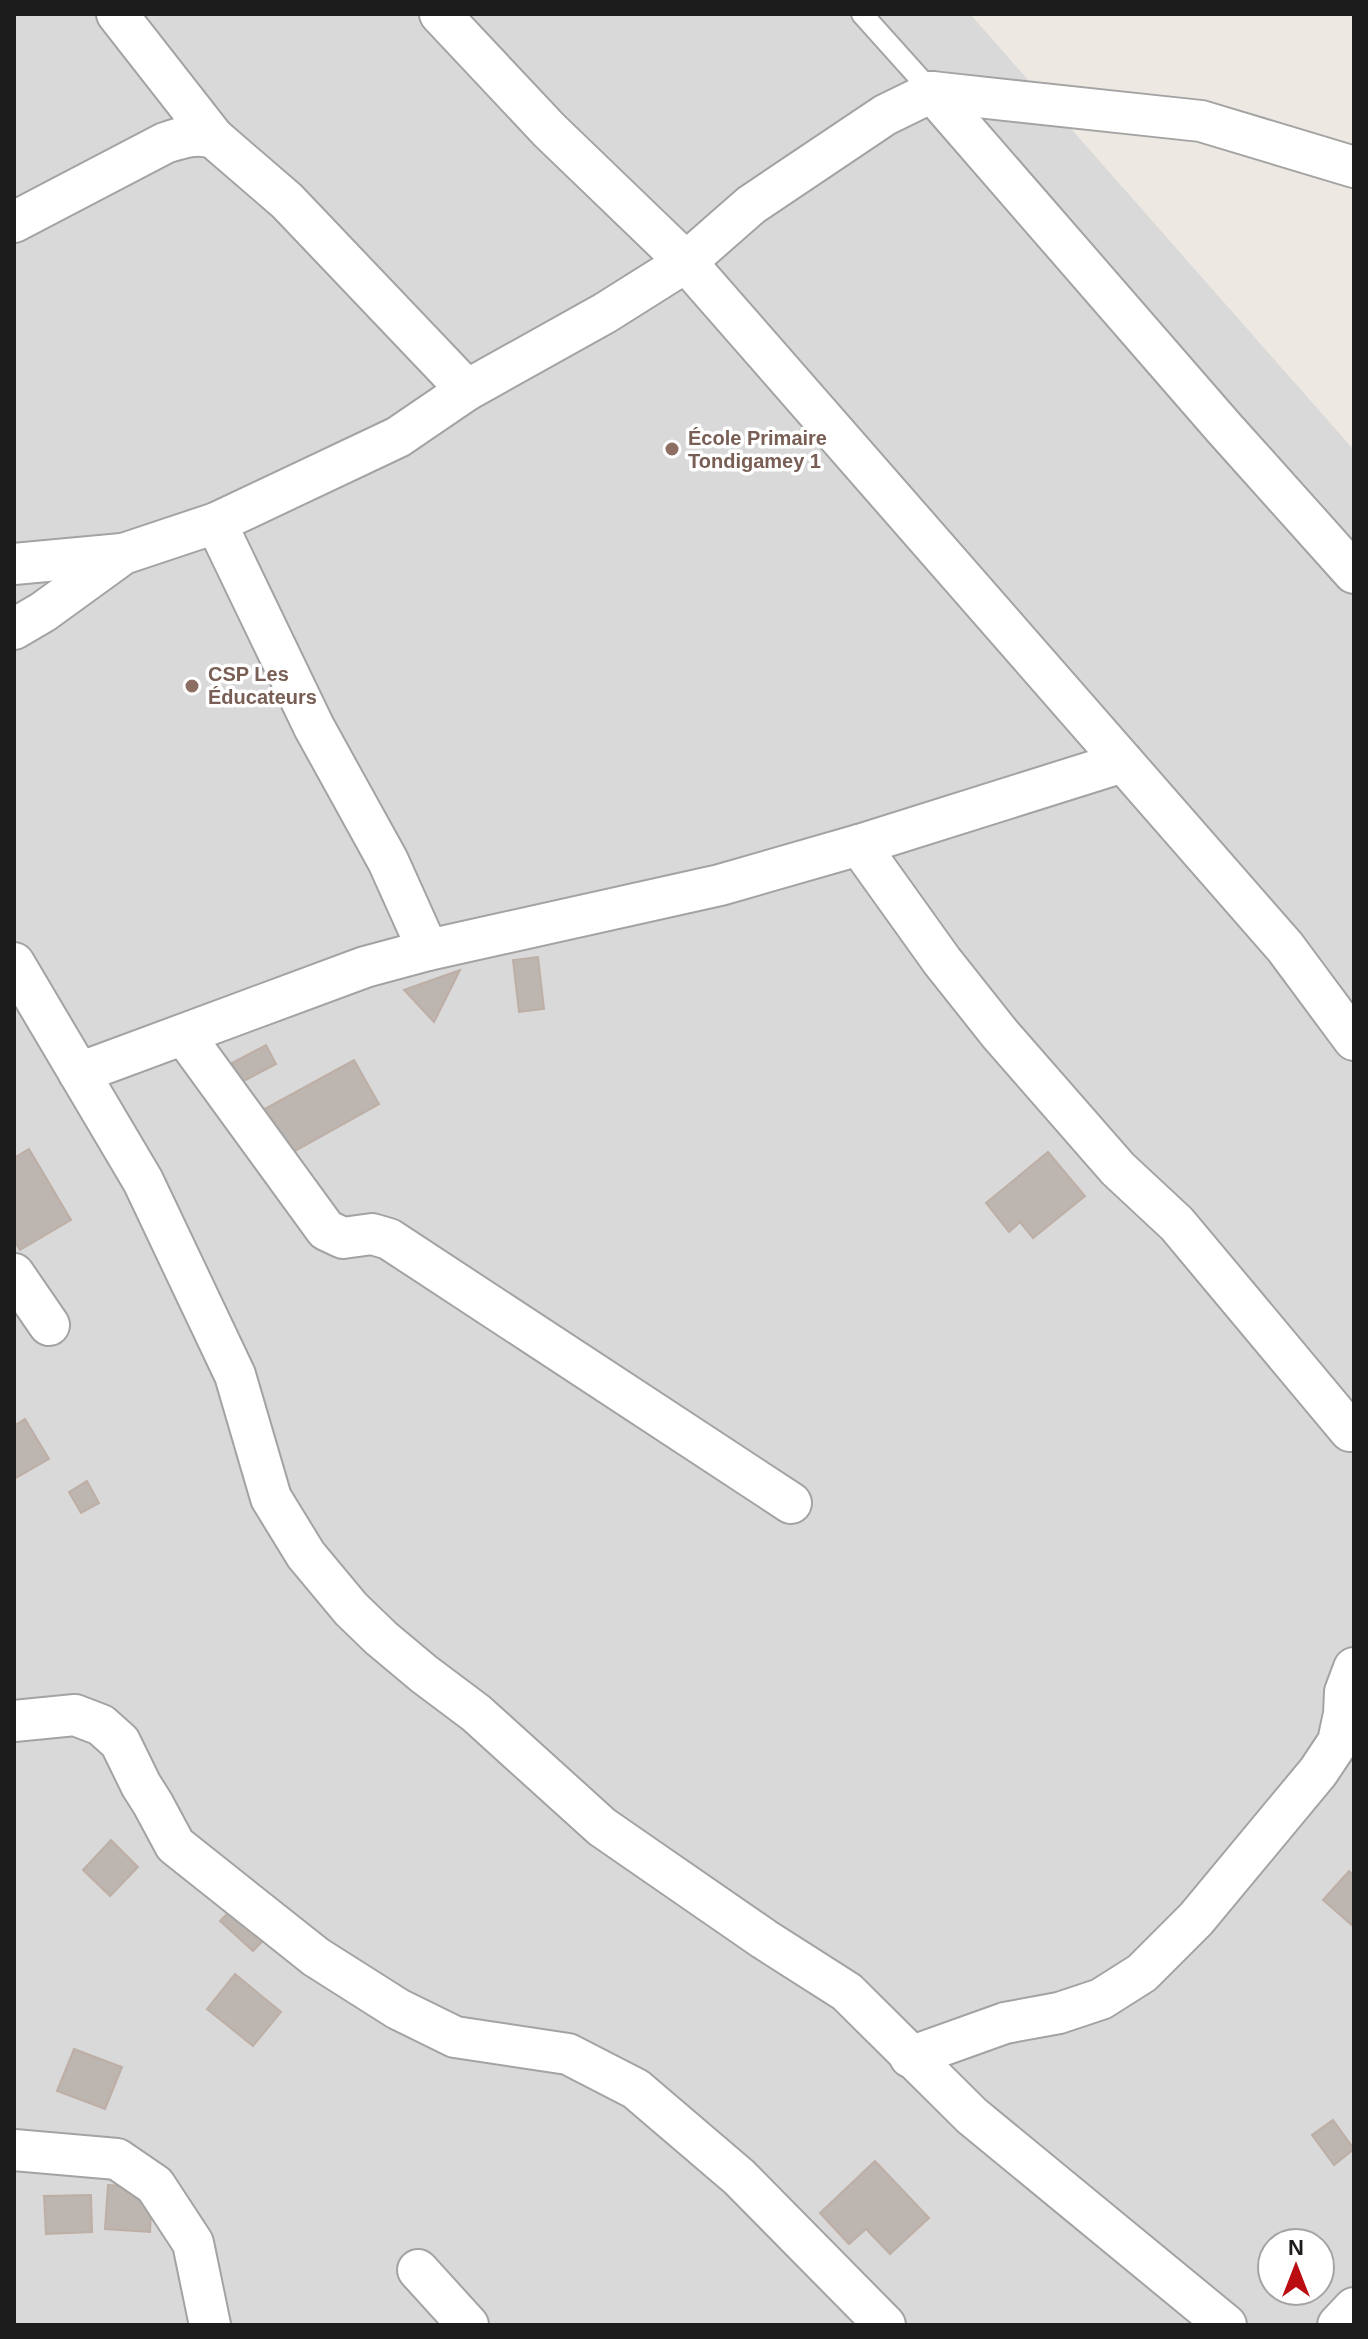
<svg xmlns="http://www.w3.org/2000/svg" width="1368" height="2339" viewBox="0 0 1368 2339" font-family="Arial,sans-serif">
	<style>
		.residential { fill: #dad9d9; fill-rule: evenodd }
		.building { fill: #bdb5af; stroke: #bdafa6; stroke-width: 2 }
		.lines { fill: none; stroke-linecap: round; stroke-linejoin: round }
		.service-casing { stroke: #a3a3a3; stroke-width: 24 }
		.minor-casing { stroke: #a3a3a3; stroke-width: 44 }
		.service { stroke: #fff; stroke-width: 20 }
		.minor { stroke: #fff; stroke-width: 40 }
		.education-dot { fill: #8d6e63; stroke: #fff; stroke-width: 3 }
		.labels { text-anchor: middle; stroke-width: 7; stroke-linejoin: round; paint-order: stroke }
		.education-label { font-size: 20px; font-weight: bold; fill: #785e54; stroke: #fff; text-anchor: start }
	</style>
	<rect width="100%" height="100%" fill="#ede9e2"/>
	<path class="residential" d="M14,14H970L1354,450V2325H14ZM1272,2243H1320V2291H1272Z"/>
	<g class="building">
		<path d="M538,957L544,1009L519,1012L513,960Z"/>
		<path d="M460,970L434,1022L404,990Z"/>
		<path d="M266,1045L276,1064L242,1082L232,1063Z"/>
		<path d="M354,1060L379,1104L288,1155L263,1110Z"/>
		<path d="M29,1149L71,1220L20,1250L14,1240V1158Z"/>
		<path d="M1048,1152L1085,1196L1033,1238L1020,1222L1009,1232L986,1203Z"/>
		<path d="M25,1419L49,1459L14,1479V1426Z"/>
		<path d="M87,1481L99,1503L81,1513L69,1492Z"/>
		<path d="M111,1840L138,1867L110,1896L83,1870Z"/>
		<path d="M1349,1871L1354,1875V1927L1323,1900Z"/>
		<path d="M236,1905L268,1935L253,1951L220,1921Z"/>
		<path d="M235,1974L281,2012L253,2046L207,2009Z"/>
		<path d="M74,2049L122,2067L105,2109L57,2091Z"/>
		<path d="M1333,2120L1354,2149L1334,2165L1312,2135Z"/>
		<path d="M875,2161L929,2218L890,2254L866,2229L849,2244L820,2213Z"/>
		<path d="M108,2185L152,2188L150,2232L105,2229Z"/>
		<path d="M91,2195L92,2232L46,2234L44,2196Z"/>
	</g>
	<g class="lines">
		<defs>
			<path id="service" d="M862,14L932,92"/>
			<g id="minor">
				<path d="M117,14L214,138"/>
				<path d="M440,14L549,130L686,262L1285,947L1354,1040"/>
				<path d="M932,92L1224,428L1354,573"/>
				<path d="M14,222L165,143C183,137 196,133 214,138L287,201L467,390"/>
				<path d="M216,523L314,727L388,861L428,950"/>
				<path d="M14,564L122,554"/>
				<path d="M14,629L43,612L123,554L216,523L398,437L467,390L605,313L686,262L751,205L885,115L932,92L1201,121L1354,167"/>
				<path d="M859,845L942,961L1000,1034L1118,1169L1177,1224L1350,1431"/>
				<path d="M14,963L143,1181L235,1375L271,1498L306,1555L351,1609L381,1638L424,1674L476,1713L602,1827L764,1939L847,1992L972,2116L1226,2325"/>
				<path d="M184,1035L326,1230L343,1238L372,1234L389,1239L791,1503"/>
				<path d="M79,1073L365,967L428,950L720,885L859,845L1123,762"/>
				<path d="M14,1274L49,1325"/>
				<path d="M14,1721L75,1715L101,1725L120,1742L141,1785L153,1804L175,1845L316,1957L398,2009L455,2037L568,2054L636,2089L739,2177L885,2325"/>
				<path d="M910,2057L1005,2023L1059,2013L1101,1999L1142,1973L1196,1919L1318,1772L1338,1742L1344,1714L1345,1692L1354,1668"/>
				<path d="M14,2150L117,2159L155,2185L193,2243L210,2325"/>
				<path d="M418,2270L468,2325"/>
				<path d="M1338,2325L1354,2308"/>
			</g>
		</defs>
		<use href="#service" class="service-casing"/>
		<use href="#minor" class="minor-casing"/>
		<use href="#service" class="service"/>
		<use href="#minor" class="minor"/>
	</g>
	<g class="education-dot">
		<circle cx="672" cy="449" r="8"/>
		<circle cx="192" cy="686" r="8"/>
	</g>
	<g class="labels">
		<g class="education-label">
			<text x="688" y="445">École Primaire<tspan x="688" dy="23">Tondigamey 1</tspan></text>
			<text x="208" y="681">CSP Les<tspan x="208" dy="23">Éducateurs</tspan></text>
		</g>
	</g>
	<rect width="1368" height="2339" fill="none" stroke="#1c1c1c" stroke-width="32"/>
	<g transform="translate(1296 2267)"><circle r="38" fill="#ffffff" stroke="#a4a4a4" stroke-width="2"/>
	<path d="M0-6L14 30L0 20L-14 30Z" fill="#ba0d12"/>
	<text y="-12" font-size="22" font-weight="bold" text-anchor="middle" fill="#1c1c1c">N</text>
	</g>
</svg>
